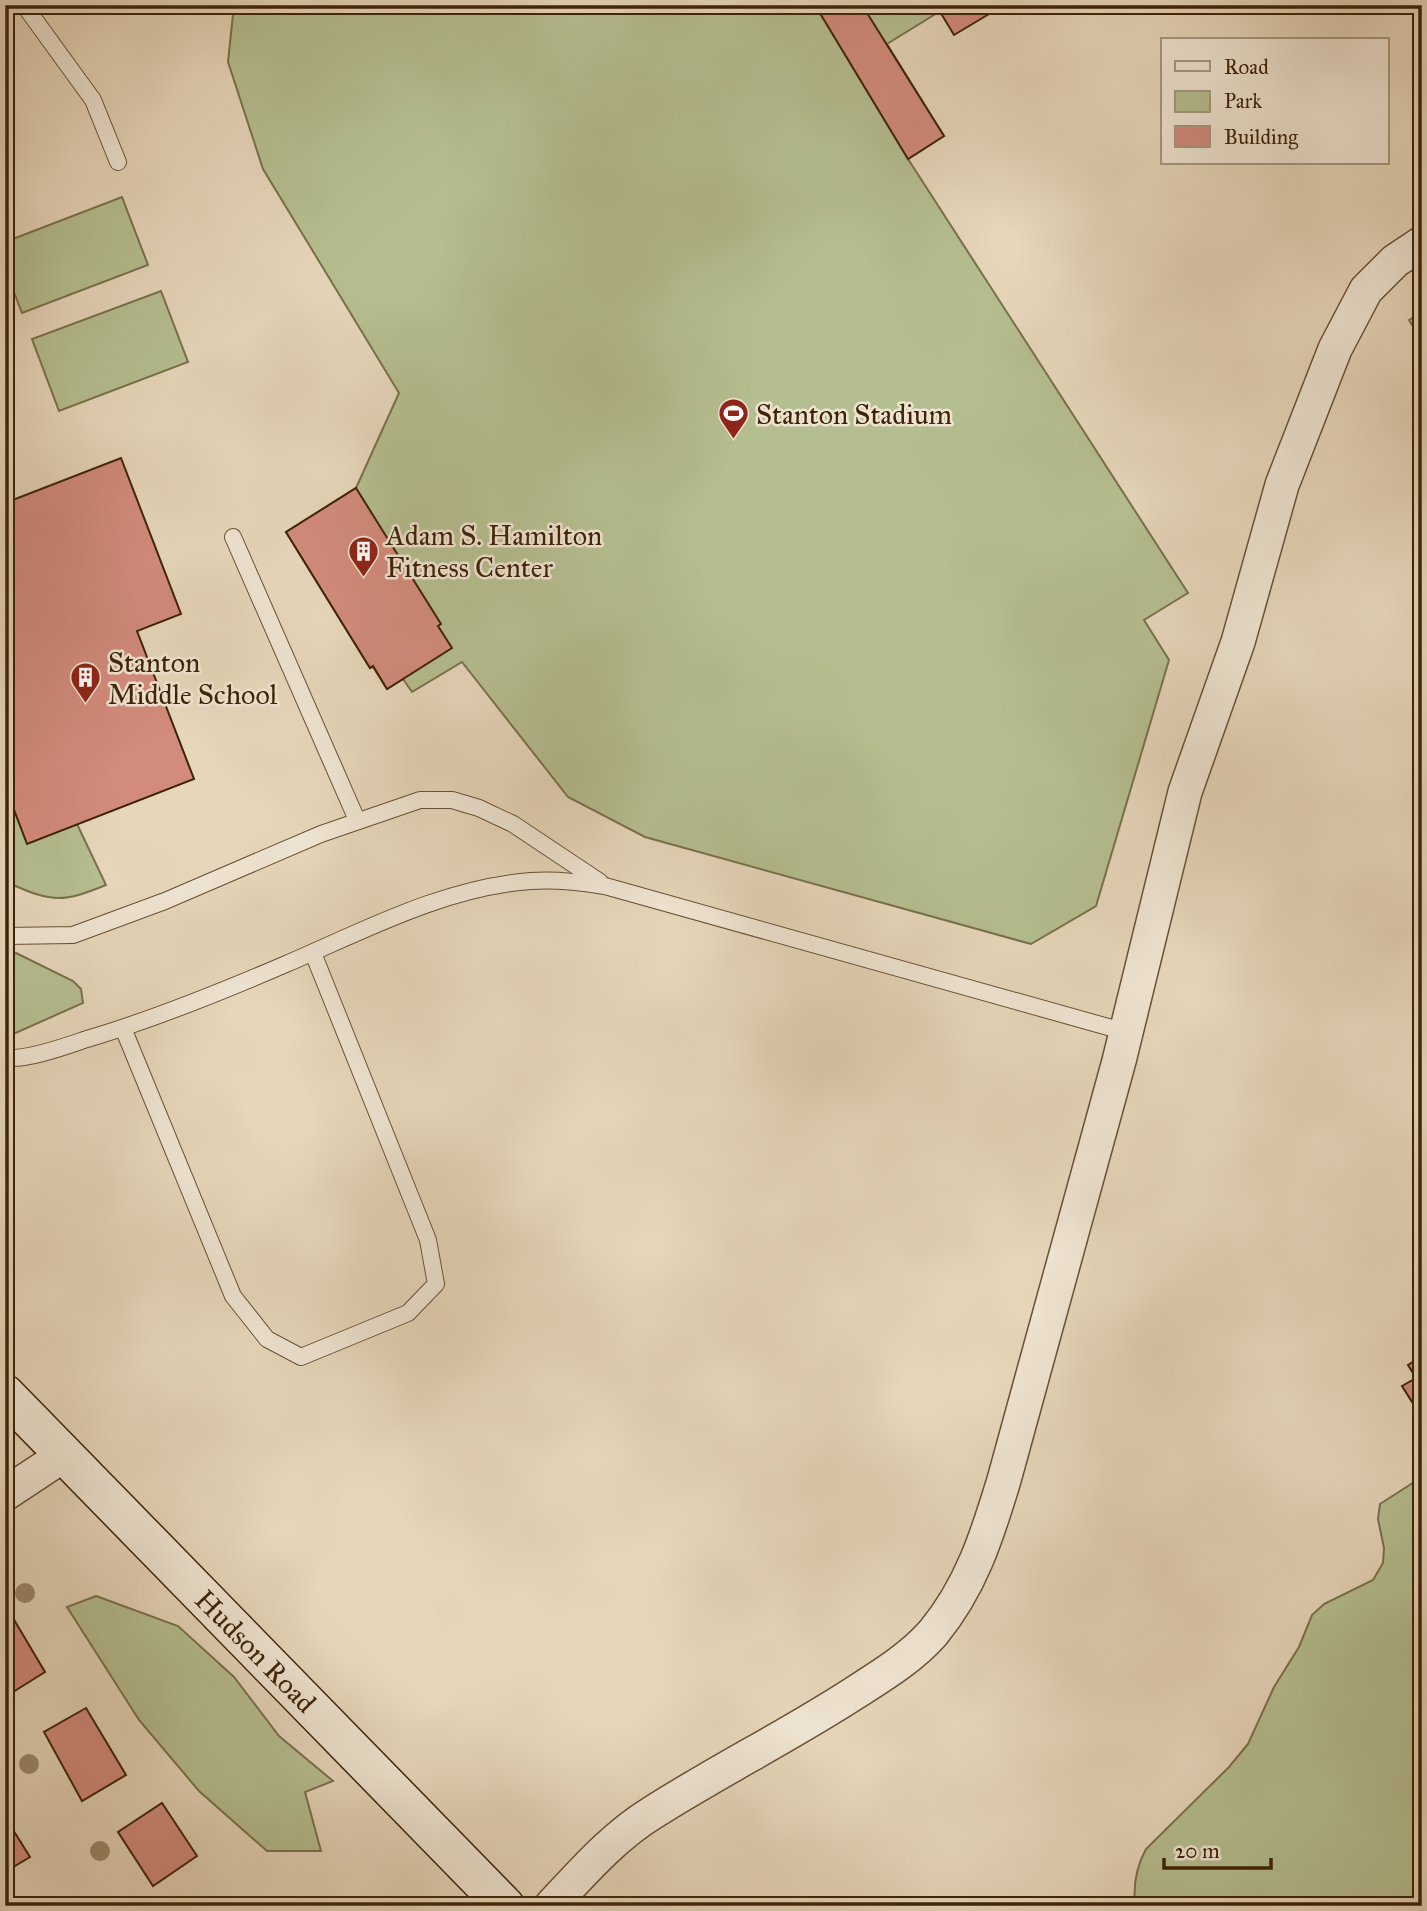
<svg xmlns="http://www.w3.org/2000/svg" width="1427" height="1911" viewBox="0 0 1427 1911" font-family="'IM FELL Great Primer',serif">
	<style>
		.green { fill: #b5be90; stroke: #7a704c; stroke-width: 2 }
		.building { fill: #d28b7c; stroke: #3e2307; stroke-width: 2 }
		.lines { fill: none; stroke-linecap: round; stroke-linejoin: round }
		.lane-casing { stroke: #685034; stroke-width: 18 }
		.street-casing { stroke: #685034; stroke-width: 36 }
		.secondary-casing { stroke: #3e2307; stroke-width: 41 }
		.lane { stroke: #efe4d2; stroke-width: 16 }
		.street { stroke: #efe4d2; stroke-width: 33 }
		.secondary { stroke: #efe4d2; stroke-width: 38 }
		.tree { fill: #9a896a }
		.labels { text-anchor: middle; stroke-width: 5; stroke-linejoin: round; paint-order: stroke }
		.poi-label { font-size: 28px; fill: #3e2307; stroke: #efe4d2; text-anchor: start }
		.street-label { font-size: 28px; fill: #3e2307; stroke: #efe4d2 }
	</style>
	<rect width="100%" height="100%" fill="#e6d6ba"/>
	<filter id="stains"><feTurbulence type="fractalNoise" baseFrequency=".00286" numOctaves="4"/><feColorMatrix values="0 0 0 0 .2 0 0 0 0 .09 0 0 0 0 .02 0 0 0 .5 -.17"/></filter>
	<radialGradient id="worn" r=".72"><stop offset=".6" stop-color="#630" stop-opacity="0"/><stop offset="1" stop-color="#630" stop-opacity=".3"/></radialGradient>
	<g class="green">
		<path d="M234,5H814L818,10L825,5H950L887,44L944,136L908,159L1188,593L1144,620L1169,660L1096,906L1031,944L645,837L568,797L462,662L412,692L403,679L387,689L373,667L370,668L286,532L356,488L399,393L263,169L228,62Z"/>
		<path d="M122,197L148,265L22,313L5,269V242Z"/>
		<path d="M161,291L188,362L59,411L32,339Z"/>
		<path d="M1422,312V341L1409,320Z"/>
		<path d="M5,786L77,824L106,885C64,902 53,903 11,884L5,870Z"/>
		<path d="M16,953L73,981L81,989L83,1003L11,1035L5,1034V955Z"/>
		<path d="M1422,1477V1906H1135C1133,1885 1136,1867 1146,1849L1229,1767L1248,1744L1274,1687L1299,1647L1312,1615L1324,1604L1373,1580L1383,1563L1384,1548L1378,1519L1380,1504Z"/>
		<path d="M96,1596L178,1626L234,1677L279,1736L333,1781L305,1792L321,1851H267L199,1791L139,1720L67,1607Z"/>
	</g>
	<g class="building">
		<path d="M825,5H862L944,136L908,159L818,10Z"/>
		<path d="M936,5H1004L954,35Z"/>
		<path d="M121,458L181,614L137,631L194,779L27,844L5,786V503Z"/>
		<path d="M356,488L441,624L438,626L452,648L387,689L373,666L370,668L286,532Z"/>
		<path d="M1422,1356V1400L1414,1405L1402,1386L1416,1378L1408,1365Z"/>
		<path d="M13,1618L45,1672L5,1697V1622Z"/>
		<path d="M86,1708L126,1775L82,1801L44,1732Z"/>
		<path d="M162,1803L197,1856L153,1886L118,1832Z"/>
		<path d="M5,1817L30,1857L5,1872Z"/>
	</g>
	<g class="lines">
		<defs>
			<g id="lane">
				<path d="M24,5L93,100L118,162"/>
				<path d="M233,537L357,820"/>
				<path d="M5,936L73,935L165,901L321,834L420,800H452L479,808L513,824L600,882"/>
				<path d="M123,1028L233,1296L267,1339L301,1357L408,1313L436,1284L428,1240L313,953"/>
				<path d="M5,1057C23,1062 69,1045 87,1039C155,1019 221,992 286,964C363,931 445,887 531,881C556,879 580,882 605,886L1126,1032"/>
			</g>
			<g id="street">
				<path d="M5,1494L64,1455"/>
				<path d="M551,1906C582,1873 613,1837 652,1813C718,1771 788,1736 853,1694C881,1676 911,1658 933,1633C971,1587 987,1536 1004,1480L1119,1061L1185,792L1238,642L1282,485L1335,349L1366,290L1395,261L1422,243"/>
			</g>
			<g id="secondary">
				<path id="s1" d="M5,1394L505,1906"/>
			</g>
		</defs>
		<use href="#lane" class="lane-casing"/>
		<use href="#street" class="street-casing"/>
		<use href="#secondary" class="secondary-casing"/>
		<use href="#lane" class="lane"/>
		<use href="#street" class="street"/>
		<use href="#secondary" class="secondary"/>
	</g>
	<g class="tree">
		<circle cx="25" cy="1593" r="10"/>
		<circle cx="29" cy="1764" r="10"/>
		<circle cx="100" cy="1851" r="10"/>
	</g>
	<defs>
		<symbol id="stadium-pin" viewBox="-11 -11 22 30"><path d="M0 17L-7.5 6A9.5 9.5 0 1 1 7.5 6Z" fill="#8f2418" stroke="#efe4d2"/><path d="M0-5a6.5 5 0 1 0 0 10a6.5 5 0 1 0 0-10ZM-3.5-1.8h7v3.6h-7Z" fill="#fff"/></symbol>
		<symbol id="building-pin" viewBox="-11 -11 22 30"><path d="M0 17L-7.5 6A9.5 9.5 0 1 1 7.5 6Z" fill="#8f2418" stroke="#efe4d2"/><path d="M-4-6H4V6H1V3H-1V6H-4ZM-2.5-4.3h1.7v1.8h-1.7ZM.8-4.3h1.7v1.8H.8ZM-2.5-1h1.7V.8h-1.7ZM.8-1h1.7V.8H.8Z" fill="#fff"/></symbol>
	</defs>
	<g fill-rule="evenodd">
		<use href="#stadium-pin" x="716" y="396" width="35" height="47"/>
		<use href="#building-pin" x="346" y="534" width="35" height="47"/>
		<use href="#building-pin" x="68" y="660" width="35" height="47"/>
	</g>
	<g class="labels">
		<g class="poi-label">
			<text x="756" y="424">Stanton Stadium</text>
			<text x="386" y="545">Adam S. Hamilton<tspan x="386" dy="32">Fitness Center</tspan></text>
			<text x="108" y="672">Stanton<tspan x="108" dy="32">Middle School</tspan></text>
		</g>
		<g class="street-label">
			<text dy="10" stroke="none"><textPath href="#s1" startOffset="359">Hudson Road</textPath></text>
		</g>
	</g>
	<rect width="1427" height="1911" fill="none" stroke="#e6d6ba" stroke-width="28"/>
	<rect x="7" y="7" width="1413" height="1897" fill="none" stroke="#3e2307" stroke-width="3.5"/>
	<rect x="14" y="14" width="1399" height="1883" fill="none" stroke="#3e2307" stroke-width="2"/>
	<rect x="1161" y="38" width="228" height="126" fill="#efe4d2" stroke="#a89781" stroke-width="2"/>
	<rect x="1175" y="61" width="35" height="10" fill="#efe4d2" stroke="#a89781" stroke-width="2"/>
	<text x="1224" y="74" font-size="21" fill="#3e2307">Road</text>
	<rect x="1175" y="91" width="35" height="21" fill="#b5be90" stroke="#a89781" stroke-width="2"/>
	<text x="1224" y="108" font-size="21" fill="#3e2307">Park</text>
	<rect x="1175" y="126" width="35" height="21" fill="#d28b7c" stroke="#a89781" stroke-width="2"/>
	<text x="1224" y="144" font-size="21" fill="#3e2307">Building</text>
	<path d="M1164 1858v10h107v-10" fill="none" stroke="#3e2307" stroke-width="3.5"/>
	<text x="1175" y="1858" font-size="21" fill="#3e2307" stroke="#efe4d2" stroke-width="5" paint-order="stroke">20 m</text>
	<rect width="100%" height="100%" filter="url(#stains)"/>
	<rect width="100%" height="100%" fill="url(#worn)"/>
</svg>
